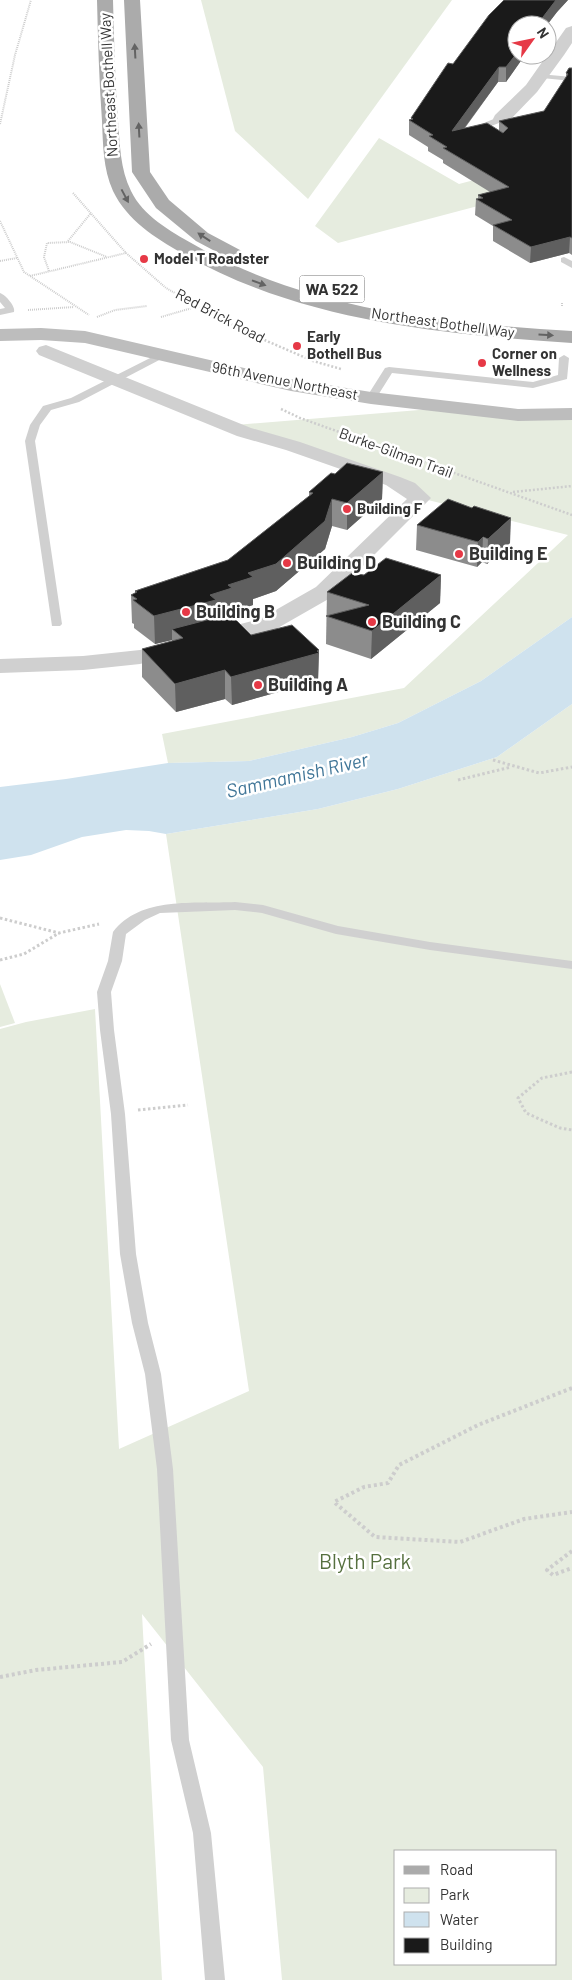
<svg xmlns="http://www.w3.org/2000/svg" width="572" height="1980" viewBox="0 0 572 1980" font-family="Barlow,sans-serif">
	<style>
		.green { fill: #e6ecdf; fill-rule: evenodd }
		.water { fill: #cfe2ee }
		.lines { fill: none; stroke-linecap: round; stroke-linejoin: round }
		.path-far3 { stroke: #cdcdcd; stroke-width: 2; stroke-dasharray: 1 1; stroke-linecap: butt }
		.path-far2 { stroke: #cdcdcd; stroke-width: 2.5; stroke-dasharray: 2 2; stroke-linecap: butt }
		.path-far1 { stroke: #cdcdcd; stroke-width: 3; stroke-dasharray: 2.5 2.5; stroke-linecap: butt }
		.path { stroke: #cdcdcd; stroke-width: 4; stroke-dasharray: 3 3; stroke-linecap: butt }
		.service { fill: #d0d0d0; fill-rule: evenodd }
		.minor { fill: #d0d0d0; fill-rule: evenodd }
		.secondary { fill: #bdbdbd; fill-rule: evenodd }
		.primary { fill: #ababab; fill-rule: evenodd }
		.wall { fill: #8c8c8c }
		.shaded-wall { fill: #5f5f5f }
		.building { fill: #1a1a1a; stroke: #5f5f5f }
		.oneway { fill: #636363 }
		.poi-dot { fill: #e63946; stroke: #fff; stroke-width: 2 }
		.labels { text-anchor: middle; stroke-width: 5; stroke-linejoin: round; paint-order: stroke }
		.far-street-label { font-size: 15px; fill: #333; stroke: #fff }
		.far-poi-label { font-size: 15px; font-weight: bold; fill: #333; stroke: #fff; text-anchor: start }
		.shield { fill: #fff; stroke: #707070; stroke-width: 1 }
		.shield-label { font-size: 16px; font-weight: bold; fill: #333 }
		.poi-label { font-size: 18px; font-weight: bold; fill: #333; stroke: #fff; text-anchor: start }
		.water-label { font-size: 19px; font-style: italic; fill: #3f7597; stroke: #fff }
		.near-park-label { font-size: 21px; fill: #56703f; stroke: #fff }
	</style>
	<rect width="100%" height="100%" fill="#fff"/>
	<g class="green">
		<path d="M201,0H452L308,199L235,131Z"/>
		<path d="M379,138L459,184L546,161L572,181L338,243L315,226Z"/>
		<path d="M456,407L572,414V617L481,681L398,723L352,737L249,761L168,763L162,734L404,688L568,535L420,498L235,425Z"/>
		<path d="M572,704V1980H282L263,1767L142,1614L162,1980H0V1029L26,1022L95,1009L119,1449L249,1391L166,834L318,809L398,789L497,757ZM396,1851H556V1964H396Z"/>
		<path d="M0,984L15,1023L0,1027Z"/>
	</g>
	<path class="water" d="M572,617V704L497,757L398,789L318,809L166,834L149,831L126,830L82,837L31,855L0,860V787L66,779L168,763L249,761L352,737L398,723L481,681Z"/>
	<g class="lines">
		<g class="path-far3">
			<path d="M0,124L15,55L31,0"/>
			<path d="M73,193L126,253L166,288L249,334"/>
			<path d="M0,221L24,272L89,315"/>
			<path d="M68,241L91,213"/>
			<path d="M0,261L17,258"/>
			<path d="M49,271L44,257L47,243L70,242L107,257"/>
			<path d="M30,276L126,253"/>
			<path d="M562,303V306"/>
			<path d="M28,310L74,307"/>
			<path d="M97,317L115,310L147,306"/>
			<path d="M161,317L199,306"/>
		</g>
		<g class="path-far2">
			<path d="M246,332L313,361L341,369"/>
			<path d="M281,409L300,418L572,515"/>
			<path d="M513,492L572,486"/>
		</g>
		<g class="path-far1">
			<path d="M493,760L539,773L572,767"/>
			<path d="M458,780L511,767"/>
			<path d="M0,918L59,933L99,924"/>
			<path d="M0,960L24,954L59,933"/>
			<path d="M572,1072L542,1078L518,1098L526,1113L560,1128L572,1130"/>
			<path d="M138,1110L188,1105"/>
		</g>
		<g class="path">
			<path d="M572,1388L478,1425L399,1465L388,1483L364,1487L334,1502L375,1537L460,1542L524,1519L572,1512"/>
			<path d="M572,1551L547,1570L553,1575L572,1568"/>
			<path d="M0,1677L36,1670L122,1662L151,1644"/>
		</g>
		<g class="service">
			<path d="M539,74L572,77V81L542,78L538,76Z"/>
			<path d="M501,116L505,119L504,121L486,128L492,135L491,137H485L478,131L479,125Z"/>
			<path d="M564,257L572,261V268L561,262V258Z"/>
			<path d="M0,293C6,295 16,307 14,312L0,315V309L5,308L0,302Z"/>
			<path d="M162,352L167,355L165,357L79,402L51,410L40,425L35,441L62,624L60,626H52L25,441L30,425L43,406L71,398Z"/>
			<path d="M564,355L569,358L567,379L533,388L392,373L375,400L371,401L366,398L385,368L389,367L533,382L558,375L559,358Z"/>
			<path d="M235,902L263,905L338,926L430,942L572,961V969L430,950L336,934L262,913L235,910L160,913L145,920L126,934L122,961L111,992L114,1030L125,1114L136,1254L148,1323L161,1374L173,1469L189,1740L211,1833L225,1980H205L193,1833L171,1740L157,1469L145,1374L132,1323L120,1254L111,1114L100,1030L97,992L108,961L113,932C140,896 195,904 235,902Z"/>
		</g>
		<g class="minor">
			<path d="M572,26V43L564,55L537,92L507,123H495L493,119L495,115L526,85L566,28Z"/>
			<path d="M46,345L251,428L300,442L400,477L415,483L431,498L332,597L276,629L140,664L83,670L0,673V659L83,656L140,650L260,619L316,587L407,499L386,485L286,450L237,436L39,355L36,351L39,347Z"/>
		</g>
		<path class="secondary" d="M41,328L85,331L291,379L371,392L518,409L572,408V420L518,421L371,404L291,391L85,343L41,340L0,341V329Z"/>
		<g class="primary">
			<path d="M97,0H113C114,40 115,80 118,121C120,144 120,169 131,191C143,216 170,231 193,244C308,310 442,323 572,331V343C439,334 299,321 182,253C155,238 127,220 113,191C103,169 103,144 102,121C99,80 98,40 97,0Z"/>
			<path d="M124,0H140L150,172L169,200L208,233L240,250L243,254L240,258L234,260L228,258L196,241L156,208L132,172Z"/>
		</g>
	</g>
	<g class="wall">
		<path d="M504,0H568L557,12L547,25H517V55H525L506,82H498L465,128L499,131V121L544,111L566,77V73L572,68V255L569,253L530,263L493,241V226L475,215L476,199H478V195L490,192L443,163V160L428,151V147L409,135V120L411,119V118L453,64Z"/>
		<path d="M383,472L382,499L347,530L332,526L325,549L276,591L253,599V605L232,612V616L251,635L319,650L318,681L232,705L225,699L176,712L142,677V649L172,641V640L155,644L134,628V624L132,623L131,595L135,593V591L228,560L309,496V492L335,474Z"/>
		<path d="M417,525L510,543L487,564L482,562L477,567L416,550Z"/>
		<path d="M364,575H441L440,603L371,659L326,644L327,592Z"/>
	</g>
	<g class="shaded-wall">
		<path d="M556,0H568L557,12L547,25H537Z"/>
		<path d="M517,53V55H525L506,82V67Z"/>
		<path d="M499,67L498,82L451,146L452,131Z"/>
		<path d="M570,237L569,253L530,263L531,247Z"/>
		<path d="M383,472L382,499L347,530V503Z"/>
		<path d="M332,499V526L325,549L276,591L253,599V605L232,612V616L216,621L172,629V640L155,644L154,616L210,595L248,573Z"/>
		<path d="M511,518L510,543L487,564L488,539Z"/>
		<path d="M483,537L482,562L477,567L478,542Z"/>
		<path d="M441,575L440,603L371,659L372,631Z"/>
		<path d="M319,650L318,681L232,705L231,677Z"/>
		<path d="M225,670V699L176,712L175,684Z"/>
	</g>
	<g class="building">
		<path d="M504,0H556L537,25H517V53L506,67H499L452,131L487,123L503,133L508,128L499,121L544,111L568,74L566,73L569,68H572V238L570,237L531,247L493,225L512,220L476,199L483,198L478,195L509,187L443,148L447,147L429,136L433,135L409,120L413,119L411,118L448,63L453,64L489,15Z"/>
		<path d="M347,463L383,472L347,503L332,499L325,521L276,564L248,573L253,577L228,585L232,588L210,595L216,600L154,616L133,600L137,599L131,595L137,592L135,591L228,560L313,493L309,492L331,473L335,474Z"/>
		<path d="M448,499L472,508L474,506L511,518L488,539L483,537L478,542L417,525Z"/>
		<path d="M386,558L441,575L372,631L326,616L369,605L327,592L352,573L364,575Z"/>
		<path d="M230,614L251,635L292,625L319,650L317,651L319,653L231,677L225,670L175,684L142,649L183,638L172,629Z"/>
	</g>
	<defs><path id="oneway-solid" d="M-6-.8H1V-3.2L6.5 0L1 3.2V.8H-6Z" transform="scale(1.25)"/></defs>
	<g class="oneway">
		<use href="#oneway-solid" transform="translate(135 51) rotate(-93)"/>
		<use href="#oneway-solid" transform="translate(139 130) rotate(-93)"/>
		<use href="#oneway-solid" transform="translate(125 196) rotate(62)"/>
		<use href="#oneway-solid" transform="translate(204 237) rotate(-147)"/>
		<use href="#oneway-solid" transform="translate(259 283) rotate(20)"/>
		<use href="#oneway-solid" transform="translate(546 335) rotate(3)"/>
	</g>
	<g class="poi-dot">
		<circle cx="144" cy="259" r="5"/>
		<circle cx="297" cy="346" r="5"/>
		<circle cx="482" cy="363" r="5"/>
		<circle cx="347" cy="509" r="5"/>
		<circle cx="459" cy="554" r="5"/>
		<circle cx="287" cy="563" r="5"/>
		<circle cx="186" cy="612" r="5"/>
		<circle cx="372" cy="622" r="5"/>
		<circle cx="258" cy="685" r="5"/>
	</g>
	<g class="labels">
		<g class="far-street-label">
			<text transform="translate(109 85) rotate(-93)" y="5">Northeast Bothell Way</text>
			<text transform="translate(220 316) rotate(28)" y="5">Red Brick Road</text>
			<text transform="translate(443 323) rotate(8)" y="5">Northeast Bothell Way</text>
			<text transform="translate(285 381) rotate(11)" y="5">96th Avenue Northeast</text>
			<text transform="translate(396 453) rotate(20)" y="5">Burke-Gilman Trail</text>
		</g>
		<g class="far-poi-label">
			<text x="154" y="264">Model T Roadster</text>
			<text x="307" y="342">Early<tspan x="307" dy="17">Bothell Bus</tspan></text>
			<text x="492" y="359">Corner on<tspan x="492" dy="17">Wellness</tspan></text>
			<text x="357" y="514">Building F</text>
		</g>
		<rect class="shield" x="299.5" y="275.5" width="65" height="27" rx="4"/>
		<g class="shield-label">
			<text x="332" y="295">WA 522</text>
		</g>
		<g class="poi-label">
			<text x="469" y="560">Building E</text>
			<text x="297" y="569">Building D</text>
			<text x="196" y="618">Building B</text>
			<text x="382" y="628">Building C</text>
			<text x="268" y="691">Building A</text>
		</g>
		<g class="water-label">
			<text transform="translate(297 775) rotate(-13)" y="7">Sammamish River</text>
		</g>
		<g class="near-park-label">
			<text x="365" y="1569">Blyth Park</text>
		</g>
	</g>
	<rect x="394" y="1850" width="162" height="115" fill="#ffffff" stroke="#adadad"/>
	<rect x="404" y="1866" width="25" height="8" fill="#ababab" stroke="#adadad"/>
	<text x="440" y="1875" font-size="15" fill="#333333">Road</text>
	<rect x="404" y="1888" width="25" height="15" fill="#e6ecdf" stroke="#adadad"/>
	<text x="440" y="1900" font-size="15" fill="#333333">Park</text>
	<rect x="404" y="1912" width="25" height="15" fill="#cfe2ee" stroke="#adadad"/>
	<text x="440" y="1925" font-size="15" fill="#333333">Water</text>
	<rect x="404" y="1938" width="25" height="15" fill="#1a1a1a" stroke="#adadad"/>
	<text x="440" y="1950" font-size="15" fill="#333333">Building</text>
	<g transform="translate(532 40) rotate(57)"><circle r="24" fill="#ffffff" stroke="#adadad"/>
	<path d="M0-4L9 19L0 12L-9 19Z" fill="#e63946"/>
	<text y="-8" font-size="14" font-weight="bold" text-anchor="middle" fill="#333333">N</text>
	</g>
</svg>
